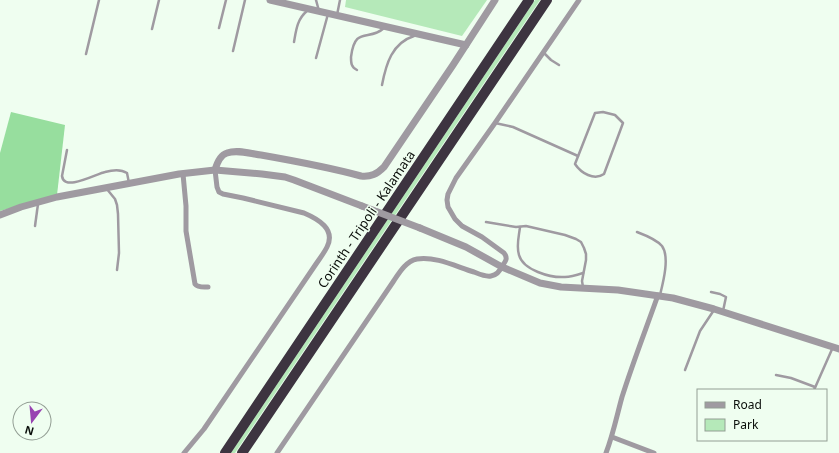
<svg xmlns="http://www.w3.org/2000/svg" width="839" height="453" viewBox="0 0 839 453" font-family="'Noto Sans',sans-serif">
	<style>
		.green { fill: #b5e9b9 }
		.forest { fill: #97de9e }
		.lines { fill: none; stroke-linecap: round; stroke-linejoin: round }
		.service { stroke: #9f9aa1; stroke-width: 2.5 }
		.minor { stroke: #9f9aa1; stroke-width: 5 }
		.tertiary { stroke: #9f9aa1; stroke-width: 7 }
		.motorway { stroke: #3d3440; stroke-width: 10 }
		.tertiary-bridge { stroke: #9f9aa1; stroke-width: 7 }
		.labels { text-anchor: middle; stroke-width: 3; stroke-linejoin: round; paint-order: stroke }
		.street-label { font-size: 13px; fill: #090d09; stroke: #effef0 }
	</style>
	<rect width="100%" height="100%" fill="#effef0"/>
	<g class="green">
		<path d="M346,0H487L462,36L345,7Z"/>
		<path d="M535,0H540L235,453H231Z"/>
	</g>
	<path class="forest" d="M11,112L65,125L57,195L0,211V153Z"/>
	<g class="lines">
		<g class="service">
			<path d="M316,0L319,11"/>
			<path d="M337,15L340,0"/>
			<path d="M219,28L226,0"/>
			<path d="M152,29L159,0"/>
			<path d="M294,42C296,31 297,19 307,11"/>
			<path d="M233,51L245,0"/>
			<path d="M543,52L551,60L559,65"/>
			<path d="M86,54L99,0"/>
			<path d="M316,58L328,14"/>
			<path d="M357,70C351,67 351,63 351,57C355,25 369,42 384,28"/>
			<path d="M382,85C386,64 392,43 414,36"/>
			<path d="M603,112L615,115L623,123L604,174C594,181 581,173 575,164L595,113Z"/>
			<path d="M495,123L513,127L578,156"/>
			<path d="M67,150L62,176C64,192 96,174 105,172C112,170 121,169 127,173L129,183"/>
			<path d="M106,188L115,199L117,205L118,214L119,253L117,270"/>
			<path d="M486,222L516,227L526,226L565,235L576,239L581,242L584,248L586,254V260L582,281L583,287"/>
			<path d="M35,226L38,204"/>
			<path d="M520,227C519,236 516,246 519,255C523,270 550,278 565,277C571,277 577,275 583,273"/>
			<path d="M637,232C645,235 656,239 662,246C670,257 663,283 660,295"/>
			<path d="M711,292L720,294L726,297L723,311"/>
			<path d="M685,370L700,331L714,310"/>
			<path d="M776,375L791,378L815,387"/>
			<path d="M814,390L833,347"/>
		</g>
		<g class="minor">
			<path d="M183,174L186,206V231L195,284C198,288 204,287 208,287"/>
			<path d="M612,437L654,453"/>
			<path d="M184,453L204,429L316,264C320,258 324,253 327,247C336,229 318,219 304,213L243,198L223,194L219,192L217,187L215,170"/>
			<path d="M277,453L393,282C399,273 406,261 417,259C436,256 457,267 474,272C479,274 485,277 491,276C497,275 500,271 502,266C506,261 508,258 504,253L482,237L462,226L455,219L448,207L447,200L448,194L456,178L495,123L579,0"/>
			<path d="M606,453C613,435 617,415 622,397C633,362 646,329 658,295"/>
		</g>
		<g class="tertiary">
			<path d="M270,0L466,45"/>
			<path d="M215,170C217,163 220,155 227,153C238,149 251,154 261,155C295,161 328,167 361,176C371,177 377,174 384,167L453,65L495,0"/>
			<path d="M0,215L21,207L57,197L179,174L215,170L262,174L285,177L294,180L362,206"/>
			<path d="M420,228L466,247L502,267L540,283L561,287L618,290L673,298L714,309L839,349"/>
		</g>
		<g class="motorway">
			<path d="M225,453L529,0"/>
			<path d="M242,453L547,0"/>
		</g>
		<path class="tertiary-bridge" d="M362,206L420,228"/>
	</g>
	<g class="labels">
		<g class="street-label">
			<text transform="translate(366 219) rotate(-56)" y="5">Corinth - Tripoli - Kalamata</text>
		</g>
	</g>
	<rect x="697" y="389" width="130" height="52" fill="#effef0" stroke="#939e94"/>
	<rect x="705" y="402" width="20" height="6" fill="#9f9aa1" stroke="#939e94"/>
	<text x="733" y="409" font-size="12" fill="#090d09">Road</text>
	<rect x="705" y="419" width="20" height="12" fill="#b5e9b9" stroke="#939e94"/>
	<text x="733" y="429" font-size="12" fill="#090d09">Park</text>
	<g transform="translate(32 421) rotate(196)"><circle r="19" fill="#effef0" stroke="#939e94"/>
	<path d="M0-3L7 15L0 10L-7 15Z" fill="#9843b1"/>
	<text y="-6" font-size="11" font-weight="bold" text-anchor="middle" fill="#090d09">N</text>
	</g>
</svg>
